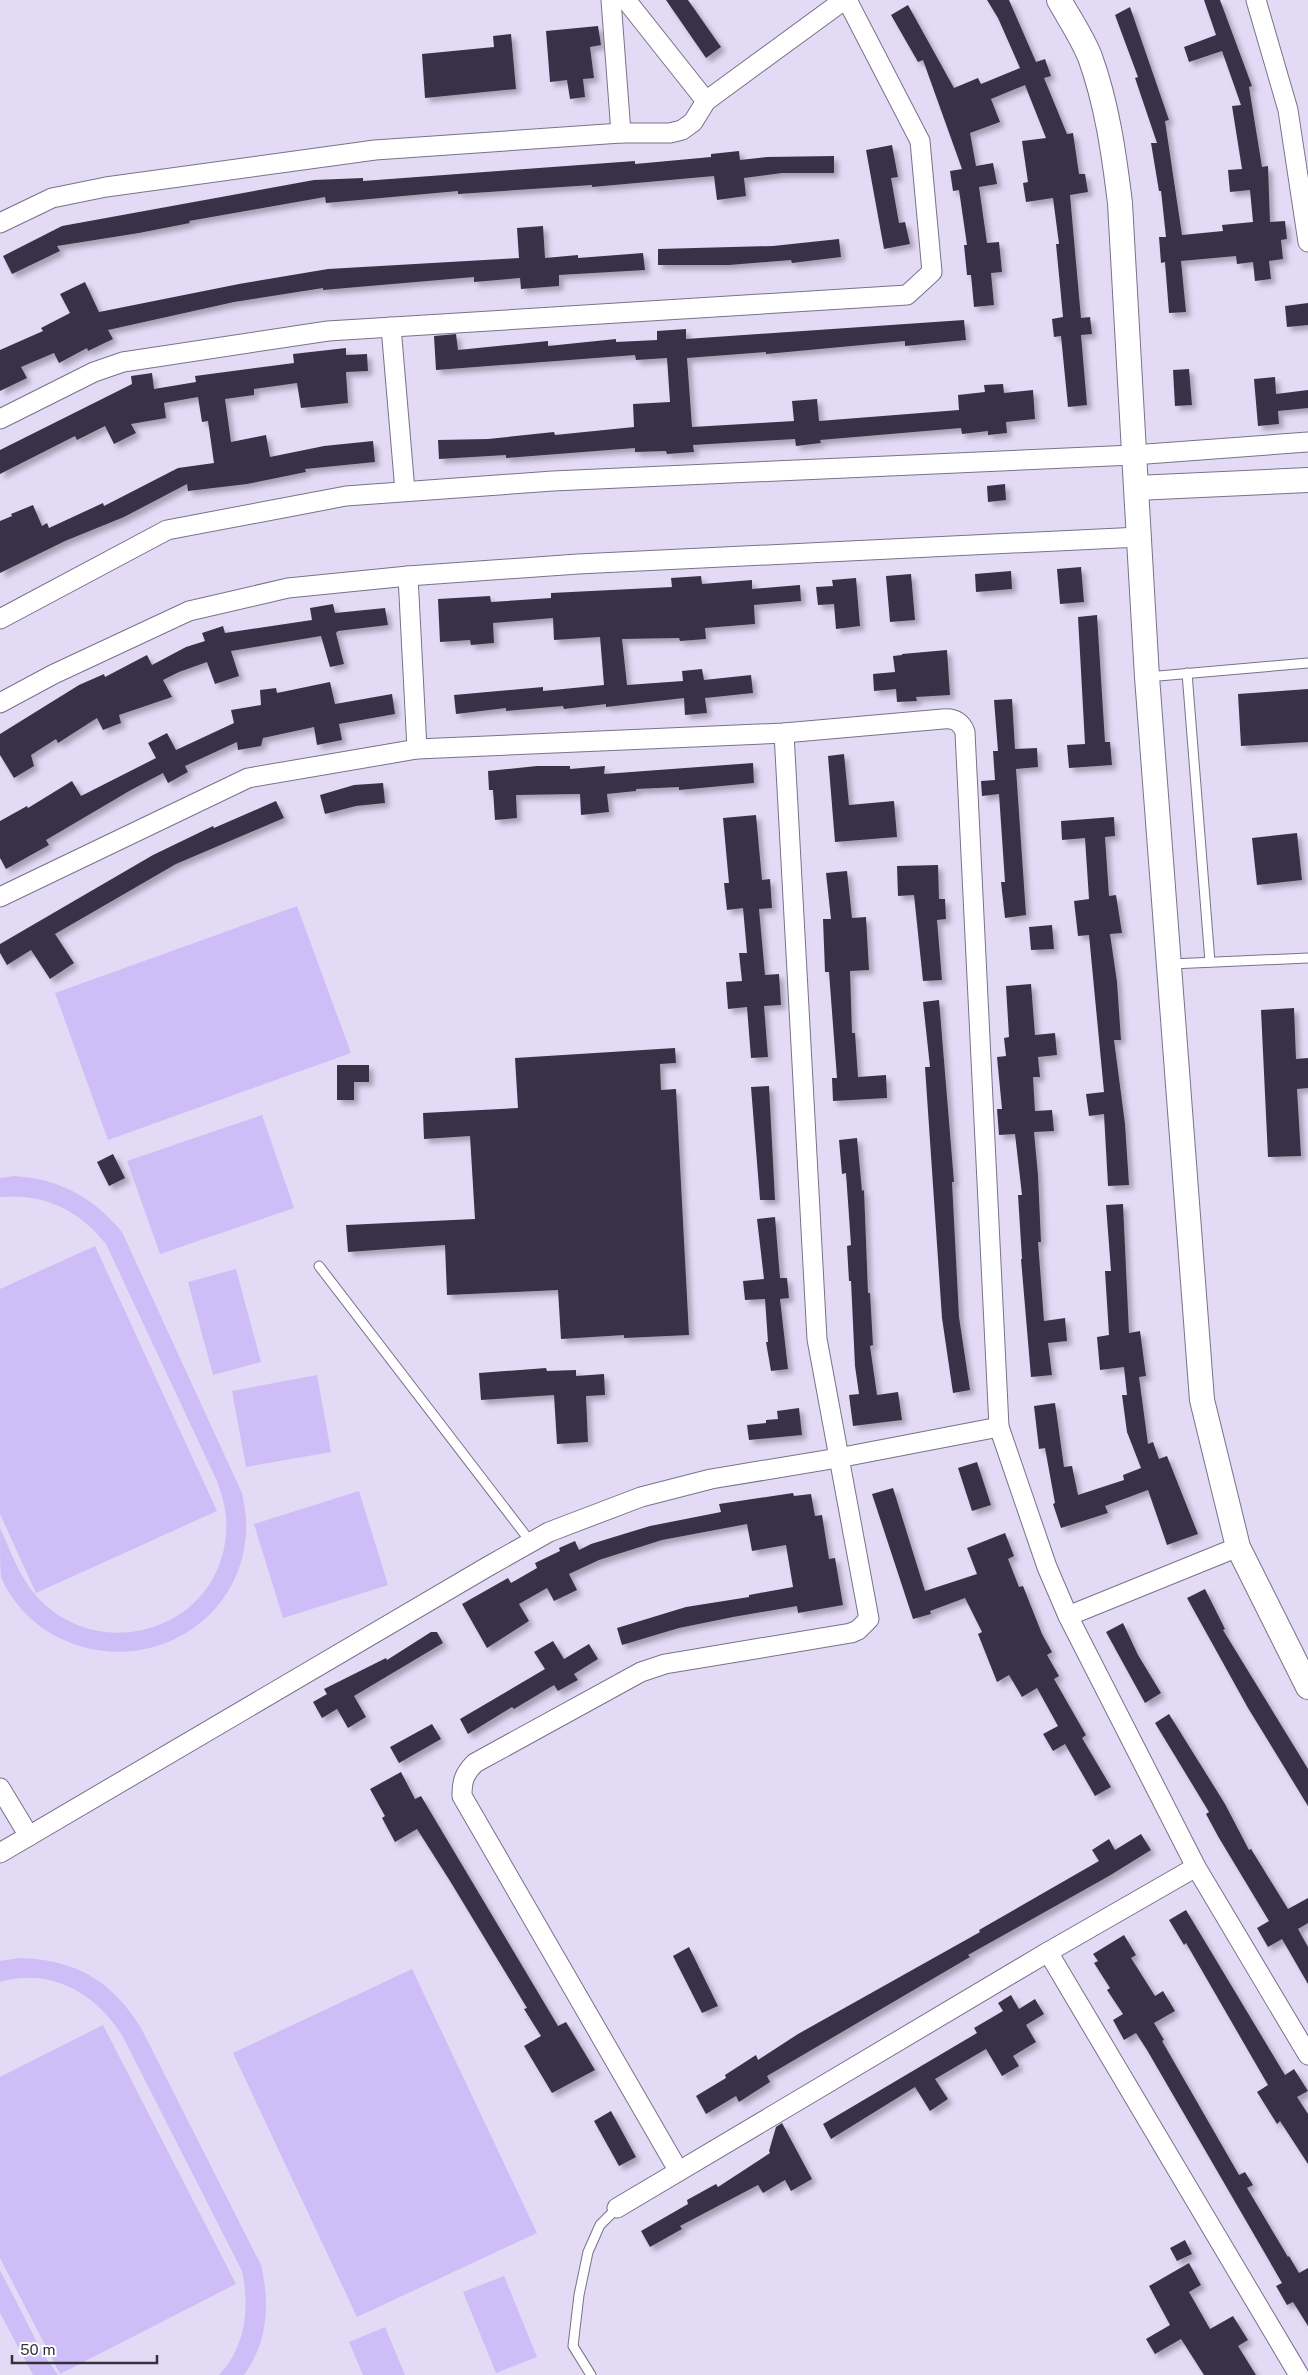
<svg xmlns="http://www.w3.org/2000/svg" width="1308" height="2375" viewBox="0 0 1308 2375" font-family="'Public Sans',sans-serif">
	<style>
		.green { fill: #cebdf6 }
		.building { fill: #393348; filter: url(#shadow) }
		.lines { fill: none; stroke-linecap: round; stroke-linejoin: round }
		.service-casing { stroke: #78728a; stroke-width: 11 }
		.minor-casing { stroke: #78728a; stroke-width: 21 }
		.tertiary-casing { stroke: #78728a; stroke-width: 26 }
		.service { stroke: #fff; stroke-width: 9 }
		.minor { stroke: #fff; stroke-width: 19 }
		.tertiary { stroke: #fff; stroke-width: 24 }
	</style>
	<defs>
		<filter id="shadow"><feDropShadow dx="4.5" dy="4.5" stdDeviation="2.5" flood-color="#0004"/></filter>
	</defs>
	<rect width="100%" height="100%" fill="#e3dbf6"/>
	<g class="green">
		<path d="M297,906L351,1053L108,1140L55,993Z"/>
		<path d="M262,1115L294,1208L160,1254L127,1161Z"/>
		<path d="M14,1176C60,1179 93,1197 122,1232L242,1493C245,1507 247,1520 246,1534C239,1633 129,1683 47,1631C28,1619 10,1599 1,1577C0,1564 0,1542 0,1528C11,1552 21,1581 41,1601C106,1665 220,1627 226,1533C228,1515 223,1498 217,1481L106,1244C79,1210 44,1193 0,1197V1178Z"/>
		<path d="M95,1246L217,1511L36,1593L0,1514V1289Z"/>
		<path d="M236,1269L261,1362L213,1375L188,1282Z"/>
		<path d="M317,1375L331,1452L246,1467L232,1391Z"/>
		<path d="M359,1491L388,1585L283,1618L254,1524Z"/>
		<path d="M20,1958C76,1960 111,1980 141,2028L261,2265C270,2304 268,2342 244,2375H219C246,2347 250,2307 242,2271L123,2037C97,1994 51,1967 0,1982V1961Z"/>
		<path d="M412,1969L537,2233L357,2317L233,2053Z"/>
		<path d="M103,2025L236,2284L60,2374L0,2258V2077Z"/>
		<path d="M0,2270L42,2352L58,2375H33L0,2313Z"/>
		<path d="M504,2276L537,2357L496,2373L463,2292Z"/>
		<path d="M385,2327L405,2375H363L349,2342Z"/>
	</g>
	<g class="building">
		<path d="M666,0H688L721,47L706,58Z"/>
		<path d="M987,0H1009L1036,62L1045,59L1051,76L1044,78L1067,134L1073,133L1079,174H1085L1088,192L1070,195L1081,318L1090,317L1092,334L1081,335L1087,405L1068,407L1061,336L1054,337L1052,319L1063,317L1056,244H1059L1053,198L1026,202L1023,183L1028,182L1022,141L1046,138L1025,85L991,99L1000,122L970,133L976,166L993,163L997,184L979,187L987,243L999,242L1002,272L991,273L994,305L974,307L971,275H967L964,245H967L959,190L953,191L950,171L962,169L923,60L918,62L891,15L908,5L954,88L978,78L981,84L1020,68L998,18Z"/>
		<path d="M1204,0H1220L1252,86L1249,87L1262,167L1268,166L1270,222L1285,221L1287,239L1281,240L1283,259L1269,261L1271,279L1255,281L1253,262L1237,264L1236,256L1181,261L1186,312L1169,313L1165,262L1161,263L1159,237H1166L1161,191H1159L1151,143H1157L1135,78L1138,77L1115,15L1130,7L1169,120L1165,121L1182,235L1223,231L1222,225L1253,222L1250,190L1230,192L1228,170L1242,169L1232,106L1241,105L1222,51L1189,62L1184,47L1216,35Z"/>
		<path d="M598,26L601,45L590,47L594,78L583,79L585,97L570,99L567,80L550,82L546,31Z"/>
		<path d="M511,34L516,89L425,98L422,54L494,47L493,36Z"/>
		<path d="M892,145L898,177L891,178L899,223L905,222L910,244L884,249L866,150Z"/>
		<path d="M739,151L740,160L767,157L834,156V173H782L744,178L746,196L717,200L714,176L592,187V185L458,194V191L326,203L325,197L189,221L190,223L139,233L57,246L60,251L12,274L3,256L62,226L314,180L363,178V181L635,161V164L711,157V154Z"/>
		<path d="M543,226L545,258L578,255V258L643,253L645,270L559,275V286L521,289L520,278L474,282V277L323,290V288L234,302L108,330L113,339L88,351L87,348L59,363L54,353L21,367L27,378L0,391V350L43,331L41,328L70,313L60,294L85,282L99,312L239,284L328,269L519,258L517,228Z"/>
		<path d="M839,239L841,257L792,263L791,260L729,265H658V249L773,246Z"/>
		<path d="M1308,303V325L1287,327L1285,306Z"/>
		<path d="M964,320L966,340L905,346V341L766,354V352L687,358L692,427L794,421L792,401L817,399L819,421L959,410L958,395L985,392L984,385L1003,384L1004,393L1033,390L1035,419L1006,422L1007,433L988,435V431L962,434L961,428L820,440L821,443L796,446L795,439L693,445L694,452L667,454L666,451L635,452V448L506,458V455L439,459L438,440L488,439L554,432L555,435L634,427L633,404L670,402L667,358L636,360L635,355L436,370L434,336L456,334L458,350L548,341V346L616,339V342L657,340V331L686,329V339Z"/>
		<path d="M346,348V355L367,354L368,371L346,372L348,403L301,408L297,383L254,389V395L225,399L231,442L266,435L270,457L324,446L373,441L375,462L305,469L306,472L247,484L188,491L187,484L124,517L65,541L0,573V521L12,516L11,514L33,505L42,526L47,523L49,528L103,503L104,506L178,468L214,463L208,421L202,422L198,397L164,403L166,418L131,424L136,433L114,444L105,426L77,440L75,436L0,474V450L132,384L131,376L152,373L154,389L196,382L195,376L294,363L293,354Z"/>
		<path d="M1189,369L1192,405L1175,406L1173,370Z"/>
		<path d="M1275,377L1276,394L1308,390V408L1278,411L1279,424L1258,426L1254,379Z"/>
		<path d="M1005,484L1006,500L988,502L987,486Z"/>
		<path d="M1081,567L1084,602L1060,604L1057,569Z"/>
		<path d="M1011,571L1012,589L976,592L975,574Z"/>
		<path d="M911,574L915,620L890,622L886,576Z"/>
		<path d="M701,576L702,584L752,580V589L800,585L801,601L754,605L755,624L705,628L706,639L680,641L679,638L622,639L627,685L683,681L682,671L702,669L704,680L751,675L753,693L705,698L707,713L685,715L684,698L606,707V704L564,709L563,706L506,711V708L456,714L454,695L543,687V691L604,685L600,637L554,640L553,618L493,623L494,643L471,645L470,640L440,642L438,599L490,596L491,602L551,598V593L672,587L671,578Z"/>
		<path d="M856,578L860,626L836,629L834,604L818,605L816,587L833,586L832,580Z"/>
		<path d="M333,604L335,613L385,608L388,625L338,631L336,633L344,664L330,667L321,636L231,651L239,676L215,684L207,662L179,672L163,680L172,697L119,715L121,723L103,730L97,718L58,743L56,739L31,755L34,766L14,778L0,755V734L79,685L104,674L105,677L147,655L152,665L186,647L205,641L202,633L223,626L225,633L312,620L310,608Z"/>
		<path d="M1097,615L1105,742H1110L1112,765L1069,768L1067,745L1085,744L1078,617Z"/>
		<path d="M947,650L950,695L916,697L917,701L897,702L896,689L874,691L873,674L895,672L893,656L902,655V654Z"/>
		<path d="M330,682L335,704L392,694L395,714L339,724L342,740L317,745L314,727L263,738L261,746L238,750L237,742L185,766L188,772L168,783L163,773L131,790L46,840L49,845L6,869L0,858V821L27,806L28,808L72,781L81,796L156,758L148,743L167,733L176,750L234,723L231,710L261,705L260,690L276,688L277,693Z"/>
		<path d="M1308,689V742L1241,746L1238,694Z"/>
		<path d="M1012,699L1015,749L1037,748L1038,767L1016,769L1026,915L1005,918L1001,882H1005L999,794L982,796L981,781L995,780L993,751H998L994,700Z"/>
		<path d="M844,754L849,805L894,801L897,837L835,842L828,756Z"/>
		<path d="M753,763L754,783L679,790V787L636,789V791L607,794L609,812L581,815L580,794L516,795L517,818L495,820L493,790H489L488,771L537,766H570V769L605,766L604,774Z"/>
		<path d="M383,783L385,803L356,806L325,814L320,795L354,785Z"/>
		<path d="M276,801L284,818L176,864L55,934L74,963L50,979L31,950L7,965L0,953V944L153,855L213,826L214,828Z"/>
		<path d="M756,815L762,880L770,879L772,908L759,909L765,975L779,974L781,1005L764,1006L768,1057L751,1058L747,1007L728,1009L726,982L742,981L739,953H747L743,908L727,910L724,883H729L723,818Z"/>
		<path d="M1114,817L1115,836L1105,837L1109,896L1116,895L1122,933L1110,934L1117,982L1121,1040H1114L1125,1124L1129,1185L1108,1186L1104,1114L1089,1116L1086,1094L1104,1092L1089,935L1078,936L1074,901L1089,899L1085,838L1062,840L1061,821Z"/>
		<path d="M1297,833L1302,880L1257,885L1252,838Z"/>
		<path d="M938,865L939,899H945L946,919L937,920L942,980L923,981L914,895L898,896L897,866Z"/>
		<path d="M847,871L852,918L866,917L869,970L850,971L852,1033H855L858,1077L886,1075L887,1098L833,1101L832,1078H837L829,972H825L823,919H831L826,873Z"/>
		<path d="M1052,925L1054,949L1031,950L1029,927Z"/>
		<path d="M1031,984L1035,1035L1055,1033L1057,1055L1038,1057L1040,1077H1033L1035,1111L1052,1110L1054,1131L1034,1132L1038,1175L1041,1242H1038L1044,1321L1065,1318L1067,1341L1048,1343L1052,1375L1031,1377L1021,1259H1022L1018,1195H1022L1015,1134L999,1135L997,1109H1002L997,1057L1006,1056L1004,1038L1009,1037L1006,986Z"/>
		<path d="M939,1000L954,1182H952L959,1317L970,1390L953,1393L942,1318L925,1067H930L923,1002Z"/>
		<path d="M1294,1008L1296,1059L1308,1058V1088L1297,1089L1301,1156L1268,1157L1261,1010Z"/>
		<path d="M675,1048L676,1063L660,1064L661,1090L676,1089L689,1335L624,1338V1335L561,1339L558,1290L447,1295L445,1245L348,1252L346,1225L475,1219L470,1136L424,1139L423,1113L518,1108L515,1058Z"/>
		<path d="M337,1065H369V1082H354V1100H337Z"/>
		<path d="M769,1086L775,1200H760L751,1087Z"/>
		<path d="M857,1138L862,1191L864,1190L868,1293H870L873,1345L870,1346L877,1395L898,1392L902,1420L853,1426L849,1395L859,1394L855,1366L851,1281H849L847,1246L851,1245L846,1173L842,1174L839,1140Z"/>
		<path d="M113,1154L125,1178L109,1186L97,1162Z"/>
		<path d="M1123,1204L1129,1333L1140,1331L1146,1376L1139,1377L1148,1444L1153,1442L1159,1459L1167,1456L1198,1534L1167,1545L1148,1490L1105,1506L1108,1513L1061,1528L1053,1504L1055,1503L1045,1448L1039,1449L1034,1406L1055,1403L1064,1467L1072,1466L1078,1495L1124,1480L1123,1475L1141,1468L1127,1432L1122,1395H1127L1124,1367L1100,1370L1097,1337L1109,1335L1105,1271H1111L1106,1205Z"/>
		<path d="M775,1217L780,1278H787L789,1298L780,1299L788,1369L771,1371L766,1342H768L765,1299L745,1300L743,1281L764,1279L757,1219Z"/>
		<path d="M546,1368L547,1371L576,1370V1376L604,1374L605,1395L586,1396L588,1442L557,1444L554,1395L481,1400L479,1373Z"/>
		<path d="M799,1408L802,1435L749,1440L747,1425L766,1423V1420L778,1419L777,1411Z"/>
		<path d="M977,1462L991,1505L972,1511L958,1468Z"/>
		<path d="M893,1488L925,1591L977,1574L967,1548L1005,1533L1014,1556L1008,1559L1019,1587L1023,1586L1042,1634L1052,1652L1047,1655L1059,1676L1054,1679L1086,1735L1082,1738L1111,1787L1095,1796L1065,1744L1053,1751L1043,1734L1058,1726L1037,1688L1022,1697L1009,1675L997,1682L978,1634L982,1632L965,1598L930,1611L931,1614L913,1619L872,1494Z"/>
		<path d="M793,1493L794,1496L811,1494L815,1516L822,1515L829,1559L835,1558L843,1605L798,1613L797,1606L733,1617L679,1628L622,1645L617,1628L686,1607L749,1597V1595L793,1587L786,1545L752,1551L747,1524L662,1540L599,1560L569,1574L577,1590L554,1601L547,1588L519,1604L529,1621L487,1648L462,1604L508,1578L511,1583L537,1568L535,1563L560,1551L559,1548L575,1541L579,1550L591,1544L650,1526L721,1512L719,1504Z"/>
		<path d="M1205,1589L1225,1629L1223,1630L1308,1769V1806L1248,1708L1187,1598Z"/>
		<path d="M1123,1623L1138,1655L1161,1693L1145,1703L1106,1632Z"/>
		<path d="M431,1632H437L443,1643L354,1696L366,1717L348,1728L337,1709L322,1718L313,1702L327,1694L324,1689L386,1658L387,1660Z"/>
		<path d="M553,1641L564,1659L589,1644L598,1659L574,1674L578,1680L558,1691L554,1685L514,1709L512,1707L468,1734L460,1719L545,1669L534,1652Z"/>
		<path d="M1169,1714L1225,1804L1249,1850L1251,1849L1288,1909L1308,1898V1923L1298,1929L1308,1947V1984L1282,1939L1268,1947L1257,1928L1269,1921L1219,1838L1206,1814L1209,1812L1155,1723Z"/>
		<path d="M432,1724L441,1739L399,1763L390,1747Z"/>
		<path d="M401,1772L415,1799L421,1796L558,2026L566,2022L595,2070L552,2093L524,2046L541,2036L524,2009L527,2008L450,1881L417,1829L395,1842L382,1818L385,1816L370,1789Z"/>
		<path d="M1141,1834L1151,1850L1109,1876L968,1955L970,1957L767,2076L770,2082L739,2102L736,2096L706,2114L696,2096L726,2078L725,2075L756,2055L758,2060L798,2034L980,1932L979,1930L1099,1861L1092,1850L1109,1839L1115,1850Z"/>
		<path d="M1186,1910L1285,2075L1294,2069L1308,2091L1297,2097L1308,2114V2164L1280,2121L1277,2124L1257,2092L1268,2085L1186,1943L1184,1945L1169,1920Z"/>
		<path d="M1124,1935L1136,1955L1131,1958L1155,1996L1163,1991L1175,2011L1154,2023L1164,2040L1162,2041L1239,2175L1245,2172L1253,2185L1247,2188L1288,2257L1289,2256L1299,2273L1308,2268V2326L1293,2302L1287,2305L1276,2286L1282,2283L1147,2050L1136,2033L1124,2040L1113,2020L1123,2014L1107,1990L1110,1988L1094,1963L1098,1961L1093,1954Z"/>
		<path d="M689,1947L718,2006L702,2013L673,1956Z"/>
		<path d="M1011,1995L1019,2009L1035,1999L1044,2014L1026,2025L1036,2042L1013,2056L1019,2066L1002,2076L986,2049L935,2079L948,2099L930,2111L915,2087L831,2139L823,2124L977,2033L974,2028L1003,2011L998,2003Z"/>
		<path d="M611,2111L636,2157L619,2166L594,2121Z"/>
		<path d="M782,2123L812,2179L791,2191L785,2180L763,2193L758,2185L680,2226L682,2229L650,2247L641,2231L688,2204L687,2200L716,2184L718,2187L770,2153L769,2151L776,2127Z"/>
		<path d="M1185,2240L1192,2254L1177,2261L1170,2248Z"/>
		<path d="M1189,2263L1201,2285L1189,2292L1210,2329L1233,2316L1248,2340L1238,2346L1256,2375H1204L1181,2339L1155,2354L1146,2339L1170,2325L1149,2286Z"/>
	</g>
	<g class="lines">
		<defs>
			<g id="service">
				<path d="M1187,673L1210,962"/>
				<path d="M1147,677L1308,663"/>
				<path d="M1171,964L1308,958"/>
				<path d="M319,1266L530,1541"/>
				<path d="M591,2375L573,2346L579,2295L588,2252L600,2225L617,2208"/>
			</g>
			<g id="minor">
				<path d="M611,0L621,133"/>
				<path d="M626,0L706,101"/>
				<path d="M1256,0L1288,110L1308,242"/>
				<path d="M0,223L52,198L106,187L375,150L621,133H670L682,130L693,122L706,101L844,0"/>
				<path d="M391,327L405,491"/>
				<path d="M0,419L94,372L123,362L328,331L907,295L932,272L920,141L847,0"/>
				<path d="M408,576L417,749"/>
				<path d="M0,619L167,530L346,496L553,481L1133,455L1308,442"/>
				<path d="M0,703L54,674L189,611L288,588L408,576L578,564L1140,537"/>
				<path d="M0,897L248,778L417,749L784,733L943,719C955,718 961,722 965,732L999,1427L838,1458L711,1479L641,1497L549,1532L487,1567L0,1853"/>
				<path d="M999,1427L1047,1567L1068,1616L1196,1867L1308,2055"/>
				<path d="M1068,1616L1238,1547"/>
				<path d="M0,1788L29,1836"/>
				<path d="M1048,1952L1196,1867"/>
				<path d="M678,2170L462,1796C462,1781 464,1774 475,1763L641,1672L665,1664L851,1633L858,1630L869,1619L817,1339L784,733"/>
				<path d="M617,2208L1048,1952L1299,2375"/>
			</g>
			<g id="tertiary">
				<path d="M1059,0C1069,18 1082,37 1090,57C1107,104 1114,154 1120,203L1136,488L1308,480"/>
				<path d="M1136,488L1147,677L1202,1400L1238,1547L1308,1687"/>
			</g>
		</defs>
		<use href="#service" class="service-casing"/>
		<use href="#minor" class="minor-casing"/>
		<use href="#tertiary" class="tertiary-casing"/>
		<use href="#service" class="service"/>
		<use href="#minor" class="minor"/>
		<use href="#tertiary" class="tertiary"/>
	</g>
	<path d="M12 2355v8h145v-8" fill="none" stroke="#34313c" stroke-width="2.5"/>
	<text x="20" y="2355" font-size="15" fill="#34313c" stroke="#ffffff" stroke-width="4" paint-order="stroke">50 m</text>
</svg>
